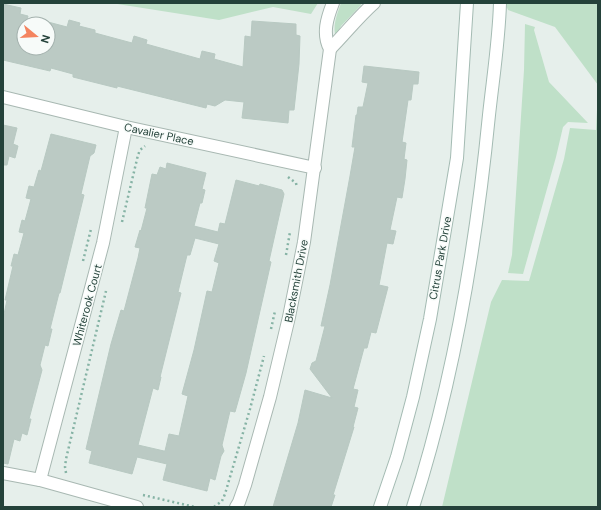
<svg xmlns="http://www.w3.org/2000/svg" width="601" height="510" viewBox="0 0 601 510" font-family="'DM Sans',sans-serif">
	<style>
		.green { fill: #bfe0c8 }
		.building { fill: #bbcac4; stroke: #b8c9c2; fill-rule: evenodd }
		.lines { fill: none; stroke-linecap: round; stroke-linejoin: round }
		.street-casing { stroke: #a8b8b2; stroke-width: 14 }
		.secondary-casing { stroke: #a4bbb3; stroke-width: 14 }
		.path { stroke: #86b3a5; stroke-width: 2.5; stroke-dasharray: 2 3; stroke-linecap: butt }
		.street { stroke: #fff; stroke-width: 12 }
		.secondary { stroke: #fff; stroke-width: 12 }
		.labels { text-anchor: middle; stroke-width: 3; stroke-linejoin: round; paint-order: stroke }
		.street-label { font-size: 11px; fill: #24423a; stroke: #f7fbf9 }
	</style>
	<rect width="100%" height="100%" fill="#e6efeb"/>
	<g class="green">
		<path d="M111,3H318L311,14L273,7L219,20Z"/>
		<path d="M341,3H360L361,5L341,26L338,34H335C333,23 338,12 341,3Z"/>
		<path d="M505,3H598V85L555,27L508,10Z"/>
		<path d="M525,24L535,27L534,30L549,82L588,123L568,122L563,127L556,157L523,274L508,273L512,255L524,70Z"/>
		<path d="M598,90V507H442L491,302L502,280L529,281L564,159L570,128L596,130Z"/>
	</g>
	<g class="building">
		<path d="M3,4L21,8L20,14L28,16L26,24H24V34L20,48H48V22L67,27L69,20L80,23L79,26L95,30V33L132,43L134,36L147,40L146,44L200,59L202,51L215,54L214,59L243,67L245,36L251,37L252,21L296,24V35L300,36L299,64L294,110H289L288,123L242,118L244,102L225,100L215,106L207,104L206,108L117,86V88L73,77V74L51,68L50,71L3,60Z"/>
		<path d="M364,66L419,72L418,84H413L411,100H408L402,142L406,143L404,159L407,160L405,179L402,198L397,197L390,230L396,231L393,244L387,243L379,285L388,287L376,333L371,332L367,348H364L353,389L358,390L354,407L358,408L353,427H354L333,495H335L331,507H273L298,423L305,390L332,398L310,369L312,363L316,361L325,326H321L330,285L350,176L355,147H352L356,115H357L358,107H363L368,83L362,82Z"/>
		<path d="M3,125L17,128L13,144L18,146L15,158L9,156L7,165H3Z"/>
		<path d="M51,134L96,145L94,153L90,156L81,194L84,195L60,293H59L50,329H52L48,346L45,345L40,365L42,370L29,419H31L27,435L22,433L20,441L14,439L8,464L3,463V319L7,300H5L13,266H11L14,254L18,255L24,233L19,232L22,220L25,221L31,199L26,198L29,186L34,187L39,170L41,171Z"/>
		<path d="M167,163L206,173L202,189L205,190L202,203H200L194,226L218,232L220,223L225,224L236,180L259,186L260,184L282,190L284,194L269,261L271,262L246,373L235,412L230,411L222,445L224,451L221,456L215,480L210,478L207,491L163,480L167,464L137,457L132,474L89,463L92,451L86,449L111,344L121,310L124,311L138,258L140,248L135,247L140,230L141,231L147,208H145L152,174L157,175L160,167L166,169ZM195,238L219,244L214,261L219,263L212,292L207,291L194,350L182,394L188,396L179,436L169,434L165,451H164L138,445L153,388L158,390L161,377H160L181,293L178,292L187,255H190Z"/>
	</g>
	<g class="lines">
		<defs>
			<g id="street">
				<path d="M330,49C345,34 358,17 374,3"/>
				<path d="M3,97L126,127L315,168"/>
				<path d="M3,473L40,480L137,507"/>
				<path d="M40,480L103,243L126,127"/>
				<path d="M236,507L239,502L245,485L270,397L289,317L304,242L330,49C322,34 327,18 333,3"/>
			</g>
			<g id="secondary">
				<path d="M380,507L397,457L413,397L430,319L457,158L467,3"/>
				<path d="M413,507C454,380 476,247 489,115C493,78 499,40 500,3"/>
			</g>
		</defs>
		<use href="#street" class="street-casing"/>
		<use href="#secondary" class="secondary-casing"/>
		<g class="path">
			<path d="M288,177L296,183L297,188"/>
			<path d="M122,222L138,155L140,150L145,146"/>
			<path d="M286,255L290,232"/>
			<path d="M83,261L91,229"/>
			<path d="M271,329L275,311"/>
			<path d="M66,473L65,467L66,459L106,291"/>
			<path d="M143,495L195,507"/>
			<path d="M214,507L222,501L225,494L250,409L264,356"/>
		</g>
		<use href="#street" class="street"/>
		<use href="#secondary" class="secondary"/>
	</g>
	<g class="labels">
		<g class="street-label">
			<text transform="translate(159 134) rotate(12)" y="4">Cavalier Place</text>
			<text transform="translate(440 258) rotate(-80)" y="4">Citrus Park Drive</text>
			<text transform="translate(296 281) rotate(-79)" y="4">Blacksmith Drive</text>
			<text transform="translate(87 305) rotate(-75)" y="4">Whiterook Court</text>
		</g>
	</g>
	<rect width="601" height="510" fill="none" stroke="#24423a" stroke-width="8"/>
	<g transform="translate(36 36) rotate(108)"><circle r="19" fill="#f7fbf9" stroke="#a3b1ad"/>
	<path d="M0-3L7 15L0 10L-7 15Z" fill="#f4845f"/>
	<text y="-6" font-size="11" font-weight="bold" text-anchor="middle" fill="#24423a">N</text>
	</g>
</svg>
